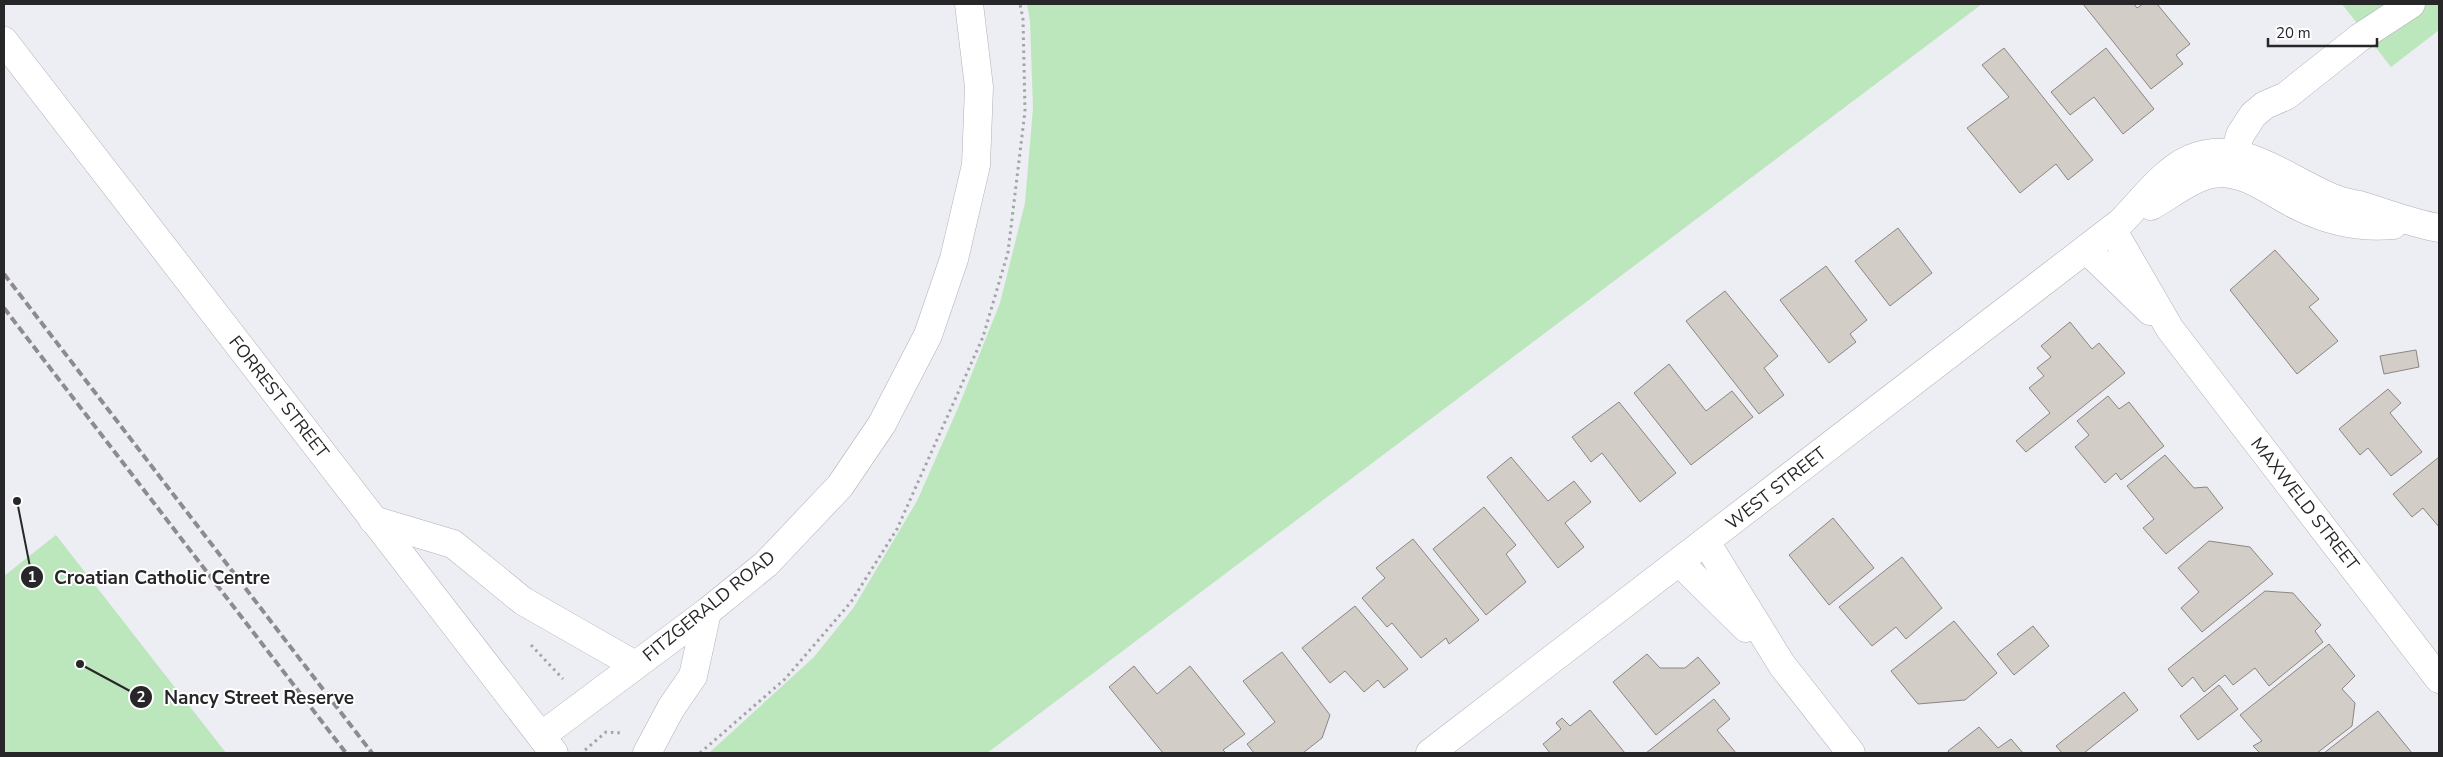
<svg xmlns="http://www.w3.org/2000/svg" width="2443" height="757" viewBox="0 0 2443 757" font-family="'Nunito Sans',sans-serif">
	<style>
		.green { fill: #bce6bb }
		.building { fill: #d3cdc8; stroke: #8c8681 }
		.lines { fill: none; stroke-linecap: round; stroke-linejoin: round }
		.minor-casing { stroke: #b0b0b7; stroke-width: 29 }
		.path { stroke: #a3a3a8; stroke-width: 3; stroke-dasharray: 2.5 4; stroke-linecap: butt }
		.minor { stroke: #fff; stroke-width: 28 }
		.rail { stroke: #8c8b90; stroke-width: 4; stroke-dasharray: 8 4; stroke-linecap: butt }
		.labels { text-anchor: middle; stroke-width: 4; stroke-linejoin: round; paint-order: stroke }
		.street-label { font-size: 18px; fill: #272629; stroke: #fff }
		.leader { fill: none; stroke: #272629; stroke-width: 2 }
		.callout-dot { fill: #272629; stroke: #fff; stroke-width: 2 }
		.mark-label { font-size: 15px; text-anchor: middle; font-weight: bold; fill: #fff }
		.callout-label { font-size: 19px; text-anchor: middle; font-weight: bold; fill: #272629; stroke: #fff; stroke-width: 4; stroke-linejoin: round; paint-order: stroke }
	</style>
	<rect width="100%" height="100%" fill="#ededf4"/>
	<g class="green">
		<path d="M1027,4H1982L987,753H709L814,657L854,607L917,501L958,408L1000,303L1025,203L1033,108L1030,21Z"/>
		<path d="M2342,4H2439V30L2391,67Z"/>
		<path d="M56,535L226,753H4V576Z"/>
	</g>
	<g class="building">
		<path d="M2083,4H2134L2137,8L2143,4H2157L2190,44L2176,55L2183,64L2151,89Z"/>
		<path d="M2004,48L2093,160L2068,180L2056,164L2020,193L1967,128L2009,97L1982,65Z"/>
		<path d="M2106,48L2154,109L2123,134L2094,97L2070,115L2051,92Z"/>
		<path d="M1898,228L1932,273L1890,306L1855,261Z"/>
		<path d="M2275,250L2319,299L2309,307L2338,341L2297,374L2230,290Z"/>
		<path d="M1826,266L1867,320L1850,334L1856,342L1829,363L1780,300Z"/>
		<path d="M1725,291L1778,356L1764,368L1784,395L1759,414L1686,321Z"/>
		<path d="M2070,322L2092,349L2099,343L2125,373L2026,452L2016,441L2050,413L2029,388L2044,376L2037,368L2051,357L2041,346Z"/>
		<path d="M2416,350L2419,367L2384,374L2380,356Z"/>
		<path d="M1669,364L1706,411L1732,391L1753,417L1691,465L1634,393Z"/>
		<path d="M2388,389L2401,403L2390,413L2422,452L2391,476L2368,448L2360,455L2339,429Z"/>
		<path d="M2108,396L2119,409L2129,402L2164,446L2121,480L2116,473L2105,483L2075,447L2089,435L2077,421Z"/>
		<path d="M1619,402L1676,473L1640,502L1602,453L1591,462L1572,437Z"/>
		<path d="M2165,455L2194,488L2207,487L2223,508L2166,554L2143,528L2154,519L2127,486Z"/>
		<path d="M1511,457L1548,501L1574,481L1591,502L1565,523L1584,547L1558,568L1487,477Z"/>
		<path d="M2439,457V527L2423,508L2412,517L2393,494Z"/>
		<path d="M1484,507L1516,545L1506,554L1526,582L1486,615L1433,549Z"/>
		<path d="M1833,518L1874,568L1829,605L1789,555Z"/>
		<path d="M1413,539L1479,620L1449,644L1446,638L1421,658L1392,623L1387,627L1362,598L1385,578L1376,568Z"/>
		<path d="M2209,541L2250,547L2273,574L2202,632L2181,608L2199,592L2178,568Z"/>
		<path d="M1902,557L1942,608L1906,639L1896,627L1872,646L1839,607Z"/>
		<path d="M2265,591L2293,593L2321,625L2315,631L2323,642L2269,686L2255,668L2233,685L2225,675L2204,692L2193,677L2182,687L2168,669Z"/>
		<path d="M1355,606L1408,669L1384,688L1378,680L1364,692L1345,671L1330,683L1302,648Z"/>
		<path d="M1954,621L1997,673L1965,700L1918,704L1891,671Z"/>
		<path d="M2033,626L2049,646L2014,675L1997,654Z"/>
		<path d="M2329,644L2355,676L2342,689L2355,703L2352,726L2317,753H2260L2253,746L2262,741L2240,715Z"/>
		<path d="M1282,652L1330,715L1322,738L1303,753H1254L1247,744L1275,722L1243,681Z"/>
		<path d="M1647,654L1660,668H1685L1698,657L1720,683L1656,735L1613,682Z"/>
		<path d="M1134,666L1157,694L1190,666L1245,734L1223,750L1226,753H1163L1109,687Z"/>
		<path d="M2219,685L2238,709L2198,740L2180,716Z"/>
		<path d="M2124,692L2138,710L2084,753H2062L2056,746Z"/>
		<path d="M1714,699L1730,719L1717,730L1736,753H1646Z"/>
		<path d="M1590,710L1625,753H1550L1543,744L1561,729L1556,723L1562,718L1570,726Z"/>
		<path d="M2378,711L2412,753H2324Z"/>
		<path d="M1979,727L1998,748L2011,739L2023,753H1949L1948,751Z"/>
	</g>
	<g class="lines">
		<defs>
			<g id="minor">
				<path d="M4,41L554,753"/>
				<path d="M2230,172L2240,135L2253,115L2265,105L2286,96L2359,38L2411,4"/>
				<path d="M2151,206C2169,196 2191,178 2212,174C2244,168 2272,194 2300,207C2329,221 2361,228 2393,225"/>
				<path d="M2112,229L2170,329L2439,679"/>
				<path d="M2086,249L2150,311"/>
				<path d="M373,520L453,544L523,601L635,665"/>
				<path d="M1706,542L1782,665L1851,753"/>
				<path d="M1679,562L1746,628"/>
				<path d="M541,736L707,612L766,564L840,486L882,424L928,335L954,259L976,165L979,87L969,4"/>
				<path d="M647,753L671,708L693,676L707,612"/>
				<path d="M1430,753L2121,222C2143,200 2167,165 2198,156C2246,141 2291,182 2333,198C2341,202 2350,203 2359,205C2386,213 2411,223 2439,228"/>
			</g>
		</defs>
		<use href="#minor" class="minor-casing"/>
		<g class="path">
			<path d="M531,645L563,679"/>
			<path d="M585,750L606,732L622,733"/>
			<path d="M700,753L785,679L851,602L897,529L983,337L1008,252L1025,111L1023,19L1020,4"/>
		</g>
		<use href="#minor" class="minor"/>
		<g class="rail">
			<path d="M4,274L372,753"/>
			<path d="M4,308L346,753"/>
		</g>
	</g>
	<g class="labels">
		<g class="street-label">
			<text transform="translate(279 397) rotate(52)" y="6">FORREST STREET</text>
			<text transform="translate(1776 488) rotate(-38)" y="6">WEST STREET</text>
			<text transform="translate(2305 504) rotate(52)" y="6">MAXWELD STREET</text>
			<text transform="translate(709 606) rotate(-39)" y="6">FITZGERALD ROAD</text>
		</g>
	</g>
	<path class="leader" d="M17 501L32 577M80 664L141 697"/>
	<g class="callout-dot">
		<circle cx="17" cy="501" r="5"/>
		<circle cx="80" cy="664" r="5"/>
		<circle cx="32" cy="577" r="12"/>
		<circle cx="141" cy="697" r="12"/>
	</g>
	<g class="mark-label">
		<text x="32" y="582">1</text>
		<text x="141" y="702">2</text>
	</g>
	<g class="callout-label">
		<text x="162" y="584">Croatian Catholic Centre</text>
		<text x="259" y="704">Nancy Street Reserve</text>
	</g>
	<rect width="2443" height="757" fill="none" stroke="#272629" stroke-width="10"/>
	<path d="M2268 38v8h109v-8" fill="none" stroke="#272629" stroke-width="2.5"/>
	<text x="2276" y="38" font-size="15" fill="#272629" stroke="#ffffff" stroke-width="4" paint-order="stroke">20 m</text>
</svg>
